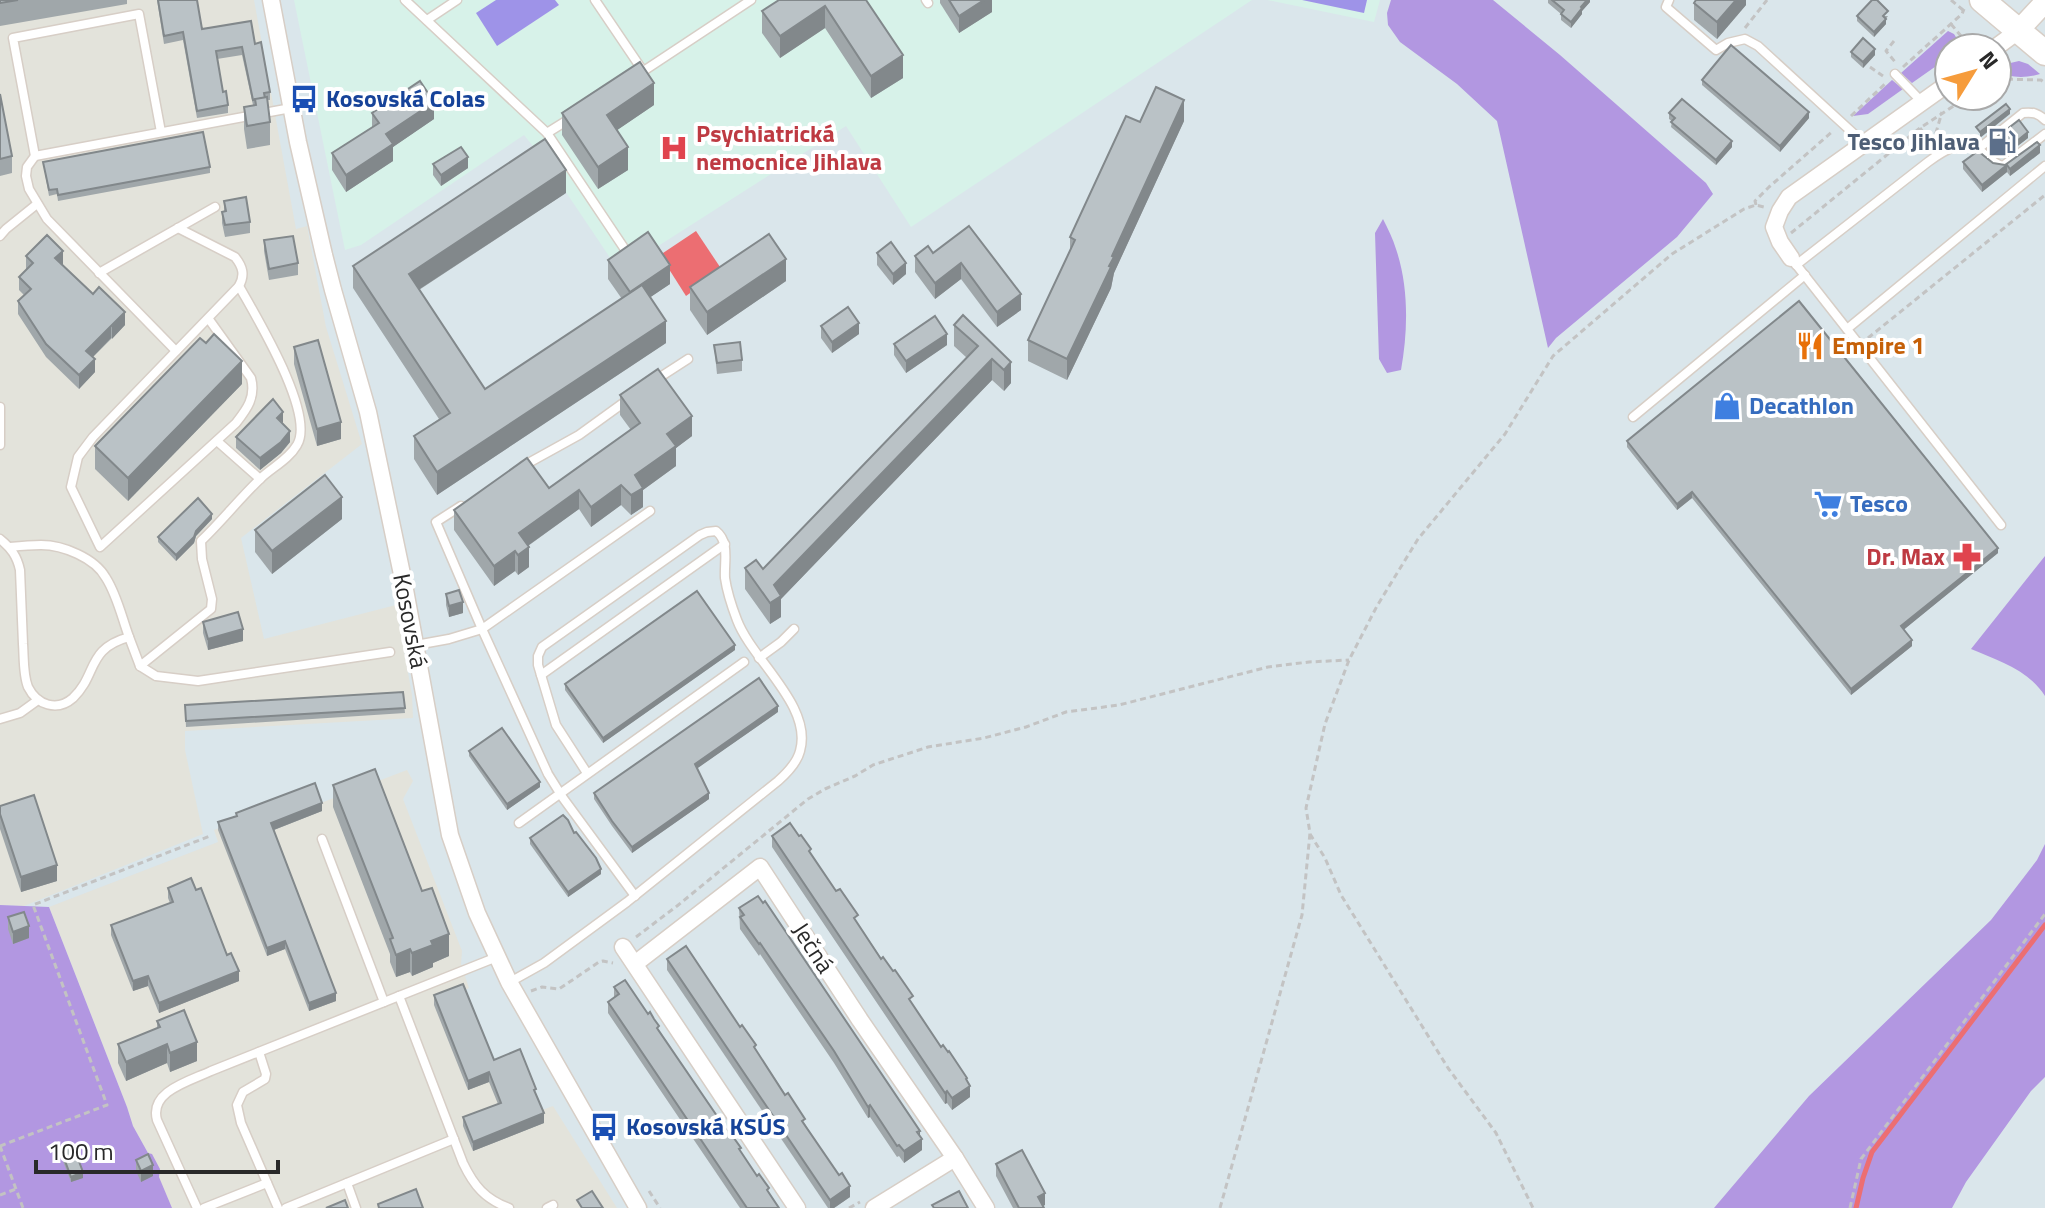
<svg xmlns="http://www.w3.org/2000/svg" width="2045" height="1208" viewBox="0 0 2045 1208" font-family="'Titillium Web',sans-serif">
	<style>
		.industrial { fill: #e3e3db }
		.medical { fill: #d7f2e9 }
		.green { fill: #b297e1 }
		.pitch { fill: #9e93e8 }
		.water { fill: #ec6e72 }
		.lines { fill: none; stroke-linecap: round; stroke-linejoin: round }
		.stream { stroke: #ec6e72; stroke-width: 5 }
		.service-casing { stroke: #d7cec6; stroke-width: 11 }
		.minor-casing { stroke: #d7cec6; stroke-width: 19 }
		.tertiary-casing { stroke: #d7cec6; stroke-width: 23 }
		.secondary-casing { stroke: #d7cec6; stroke-width: 27 }
		.path { stroke: #c3c3c3; stroke-width: 3; stroke-dasharray: 6 4; stroke-linecap: butt }
		.service { stroke: #fff; stroke-width: 8 }
		.minor { stroke: #fff; stroke-width: 16 }
		.tertiary { stroke: #fff; stroke-width: 20 }
		.secondary { stroke: #fff; stroke-width: 24 }
		.wall { fill: #a0a7aa }
		.shaded-wall { fill: #82888b }
		.building { fill: #bac2c6; stroke: #82888b; stroke-width: 2 }
		.labels { text-anchor: middle; stroke-width: 8; stroke-linejoin: round; paint-order: stroke }
		.transit-label { font-size: 24px; font-weight: bold; fill: #164399; stroke: #fff; text-anchor: start }
		.health-label { font-size: 24px; font-weight: bold; fill: #be3a42; stroke: #fff; text-anchor: start }
		.service-label { font-size: 24px; font-weight: bold; fill: #4e5e75; stroke: #fff; text-anchor: end }
		.food-label { font-size: 24px; font-weight: bold; fill: #c56008; stroke: #fff; text-anchor: start }
		.shop-label { font-size: 24px; font-weight: bold; fill: #366cbe; stroke: #fff; text-anchor: start }
		.street-label { font-size: 24px; fill: #292929; stroke: #fff }
	</style>
	<rect width="100%" height="100%" fill="#dae6eb"/>
	<g class="industrial">
		<path d="M0,0H254L296,229L307,226L326,327L362,444L241,538L264,639L396,605L412,695L413,718L185,731V750L203,834L24,906L0,905Z"/>
		<path d="M407,770L413,781L403,799L462,951L461,964L469,988L463,991L494,1069L525,1067L542,1110L553,1106L617,1208H172L148,1153L133,1126L127,1107L49,907L218,842L214,830L236,821L318,804Z"/>
	</g>
	<g class="medical">
		<path d="M294,0H1252L911,227L846,126L619,271L545,161L524,135L361,245L345,250Z"/>
		<path d="M1267,0H1380L1374,22Z"/>
	</g>
	<g class="green">
		<path d="M1391,0H1493L1560,55L1706,183L1713,194L1677,237L1556,338L1548,348L1497,121L1457,84L1400,42L1388,25L1387,13Z"/>
		<path d="M1948,31L1954,34L1961,45L1959,48H1949V57L1912,83L1901,73Z"/>
		<path d="M2019,61L2028,64L2040,74C2028,78 2008,79 1997,70L2006,64Z"/>
		<path d="M1892,80L1903,89L1868,114L1853,116Z"/>
		<path d="M1383,219C1388,229 1393,239 1396,249C1409,287 1408,331 1401,370L1387,373L1379,359L1375,233Z"/>
		<path d="M2045,556V696C2029,670 1997,660 1971,649Z"/>
		<path d="M2045,844V1077L2031,1091L1966,1182L1952,1208H1714L1809,1096L1991,920L2037,860Z"/>
		<path d="M0,905L49,907L127,1107L133,1126L148,1153L152,1154L160,1169L159,1177L172,1208H0Z"/>
	</g>
	<g class="pitch">
		<path d="M496,0H555L559,5L497,46L476,13Z"/>
		<path d="M1302,0H1367L1364,13Z"/>
	</g>
	<path class="water" d="M696,231L722,270L686,296L660,255Z"/>
	<g class="lines">
		<path class="stream" d="M1856,1208L1863,1178L1872,1152L2045,925"/>
		<defs>
			<g id="service">
				<path d="M405,0L547,133L571,118"/>
				<path d="M595,0L643,71"/>
				<path d="M926,0L928,3"/>
				<path d="M1669,0L1666,7L1716,50L1728,43L1745,39L1758,46L1865,144"/>
				<path d="M427,20L457,0"/>
				<path d="M1895,74L1922,102"/>
				<path d="M636,76L751,0"/>
				<path d="M161,132L139,14L13,38L35,156L291,108"/>
				<path d="M547,133L626,251"/>
				<path d="M1978,149L2023,113C2033,112 2038,113 2045,120"/>
				<path d="M35,156L27,167L26,176L29,189L47,219L176,351"/>
				<path d="M178,228L235,257C243,267 245,275 239,286L93,437L78,457L71,487L100,547L236,423C247,409 256,397 251,378L208,318"/>
				<path d="M0,236L6,229L37,204"/>
				<path d="M1791,258L2001,525"/>
				<path d="M1796,265L1928,162C1944,150 1964,137 1982,152C1989,158 1994,164 2003,166L2045,134"/>
				<path d="M99,273L215,207"/>
				<path d="M1847,329L2045,166"/>
				<path d="M654,381L688,359"/>
				<path d="M0,407V445"/>
				<path d="M1633,417L1805,275"/>
				<path d="M217,441L260,479"/>
				<path d="M523,466L579,435L626,401"/>
				<path d="M461,506L436,522L482,629L548,774L563,798L635,896"/>
				<path d="M0,539C11,548 17,556 20,570C21,595 22,620 23,644C24,657 23,675 28,687C37,705 57,712 73,698C98,674 86,649 129,637L140,666L211,609L212,599L202,559L201,541C222,521 240,498 261,478C273,467 289,459 297,445C316,414 255,315 239,286"/>
				<path d="M10,547C20,546 31,545 41,545C63,545 95,558 106,578C117,595 122,618 129,637"/>
				<path d="M416,645L449,639L482,629L650,511"/>
				<path d="M759,658L781,642L794,629"/>
				<path d="M140,666L156,676L198,681L390,652"/>
				<path d="M541,675L725,544"/>
				<path d="M0,719L20,713L38,700"/>
				<path d="M519,823L744,662"/>
				<path d="M322,839L384,1002"/>
				<path d="M510,982L544,963L627,902L778,781C787,773 797,763 800,751C813,706 752,660 737,620C732,607 727,592 725,578C724,562 730,542 716,531L707,532L700,535L542,647L538,656V665L556,725L587,773"/>
				<path d="M399,996L463,1163C474,1186 485,1199 509,1208"/>
				<path d="M259,1052L266,1074L265,1079L243,1092L237,1105L241,1123L278,1208"/>
				<path d="M347,1183L356,1208"/>
				<path d="M197,1208L157,1120C149,1091 190,1081 211,1071L497,957"/>
				<path d="M204,1208L267,1183"/>
				<path d="M286,1208L454,1139"/>
				<path d="M547,1208L553,1205"/>
			</g>
			<g id="minor">
				<path d="M271,0L298,142L324,255L333,290L368,412L403,579L450,835L477,913L509,982L638,1208"/>
				<path d="M1995,48L2018,31"/>
				<path d="M1791,258L1780,242L1774,227L1780,211L1789,197L1949,83"/>
				<path d="M623,947L797,1208"/>
				<path d="M636,963L760,867L860,1020L955,1158L986,1208"/>
				<path d="M874,1208L955,1158"/>
			</g>
			<path id="tertiary" d="M2018,31L2045,2"/>
			<path id="secondary" d="M1982,0L2045,53"/>
		</defs>
		<use href="#service" class="service-casing"/>
		<use href="#minor" class="minor-casing"/>
		<use href="#tertiary" class="tertiary-casing"/>
		<use href="#secondary" class="secondary-casing"/>
		<g class="path">
			<path d="M1951,0L1963,10"/>
			<path d="M1951,24L1971,48"/>
			<path d="M1745,28L1767,0"/>
			<path d="M1894,41L1886,51L1896,63"/>
			<path d="M1870,67L1883,76"/>
			<path d="M1903,67L1962,14L1964,9"/>
			<path d="M1997,79L2041,80L2045,83"/>
			<path d="M1851,116L1886,83"/>
			<path d="M1920,128L1932,144"/>
			<path d="M1933,143L1942,112"/>
			<path d="M1756,205L1755,201L1769,187L1833,131"/>
			<path d="M1791,233L1920,128L1969,96"/>
			<path d="M1868,338L2045,195"/>
			<path d="M1310,834L1325,858L1341,895L1448,1068L1496,1133L1533,1208"/>
			<path d="M636,937L677,906L808,799L825,789L855,776L873,765L928,747L984,738L1026,727L1066,712L1119,705L1268,667L1309,662L1349,660"/>
			<path d="M531,991L542,987L559,989L599,962L603,961L613,963"/>
			<path d="M0,1146L107,1105L33,905L210,836"/>
			<path d="M0,1146L23,1208"/>
			<path d="M649,1191L660,1208"/>
			<path d="M0,1195L16,1189"/>
			<path d="M849,1208L860,1202"/>
			<path d="M1220,1208L1302,915L1310,833L1306,808L1325,724L1349,660L1377,606L1418,539L1505,434L1553,356L1672,254L1744,209L1756,205L1764,207"/>
			<path d="M1850,1208L1861,1159L2045,914"/>
		</g>
		<use href="#service" class="service"/>
		<use href="#minor" class="minor"/>
		<use href="#tertiary" class="tertiary"/>
		<use href="#secondary" class="secondary"/>
	</g>
	<g class="wall">
		<path d="M0,0H127V4L0,26Z"/>
		<path d="M157,0H197L202,29L255,44L270,92V100H267L270,122V145L247,149L244,129V107L253,105L242,55L217,59L223,92L228,105V113L197,118L183,40L164,44Z"/>
		<path d="M940,0H992V12L959,33L940,3Z"/>
		<path d="M1548,0H1590V2L1582,11V14L1571,28L1561,20V14L1548,3Z"/>
		<path d="M1746,0V5L1717,39L1694,20V3Z"/>
		<path d="M866,1L903,78L871,98L825,28L780,58L762,33V11Z"/>
		<path d="M1857,16H1888L1886,19V24L1874,37L1857,21Z"/>
		<path d="M1851,52L1875,55L1863,68L1851,57Z"/>
		<path d="M1702,80L1809,118L1780,152L1702,85Z"/>
		<path d="M0,94L12,156V173L0,176Z"/>
		<path d="M654,105L617,130L628,170L598,189L562,135V113Z"/>
		<path d="M372,113L434,119L393,147V161L346,192L332,170V153L372,127Z"/>
		<path d="M1669,113L1732,147L1716,165L1671,127L1672,121L1669,119Z"/>
		<path d="M1184,121L1114,273L1111,288L1067,380L1028,361V340L1070,252V237L1140,122Z"/>
		<path d="M2028,138L2002,158L1989,149V143Z"/>
		<path d="M2040,153L2010,176L2007,172L1982,192L1963,169V162L1993,163L2005,165Z"/>
		<path d="M43,162L210,167V173L58,201L57,194L49,196Z"/>
		<path d="M433,164L468,168L441,186L433,175Z"/>
		<path d="M566,193L419,290L485,389L622,299L608,279V260L670,284L650,297L666,343L437,495L414,459V436L439,419L353,288V266Z"/>
		<path d="M224,201L250,222V233L225,237L222,223V212L224,211Z"/>
		<path d="M969,226L1021,310L997,327L961,279L935,299L915,272V256L933,253Z"/>
		<path d="M264,240L298,263V275L269,280L264,251Z"/>
		<path d="M877,253L906,274L893,285L877,265Z"/>
		<path d="M26,256L63,264L62,265L125,325L93,357L95,372L79,389L46,357L18,314V301L24,295L19,290V277L26,270Z"/>
		<path d="M786,281L707,335L690,310V287Z"/>
		<path d="M954,325L1011,362V383L1004,391L992,380L781,599V617L770,624L745,589V568L763,569L967,358L954,346Z"/>
		<path d="M821,326L859,334L832,353L821,338Z"/>
		<path d="M894,344L947,345L906,373L894,355Z"/>
		<path d="M714,345L742,360V371L717,374Z"/>
		<path d="M294,347L341,439L317,446L294,364Z"/>
		<path d="M242,384L128,501L95,469V446Z"/>
		<path d="M620,395L692,436L676,448V466L643,490V507L631,515L621,505L591,527L579,509L528,546L529,567L518,575L515,571L494,586L454,530V510L549,488L631,430L620,415Z"/>
		<path d="M236,437L290,442L281,453L260,470L236,448Z"/>
		<path d="M1627,441L1998,553L1903,630L1912,646L1851,695L1692,498L1677,510L1627,447Z"/>
		<path d="M212,519L196,536L194,543L176,561L158,542V537Z"/>
		<path d="M342,519L272,574L255,552V530Z"/>
		<path d="M446,594L463,613L449,617L446,605Z"/>
		<path d="M203,622L243,641L208,650L203,633Z"/>
		<path d="M735,650L603,743L565,690V684Z"/>
		<path d="M403,692L405,713L186,727L185,705Z"/>
		<path d="M778,712L697,768L709,799L632,853L612,826L594,799V793Z"/>
		<path d="M469,751L540,787L507,810L469,756Z"/>
		<path d="M333,785L422,891L449,956L433,963V967L412,976L410,972L396,977L390,962V954L333,807Z"/>
		<path d="M0,806L57,881L21,892L0,829Z"/>
		<path d="M322,811L274,830L336,1001L309,1011L285,949L267,956L218,830V822L236,816V813Z"/>
		<path d="M574,833L601,874L568,897L530,844V838Z"/>
		<path d="M772,836L811,854L941,1047L967,1082L970,1097L952,1110L947,1103L945,1104L772,847Z"/>
		<path d="M168,888L227,955L239,981L159,1013L148,986L133,991L111,935V925L170,903L168,898Z"/>
		<path d="M739,908L920,1135L922,1150L904,1163L899,1156L897,1157L870,1117L868,1118L834,1063L760,954L759,956L740,929Z"/>
		<path d="M8,917L29,938L13,944L8,929Z"/>
		<path d="M667,959L756,1050L805,1124L850,1197L834,1208H828L667,970Z"/>
		<path d="M614,987L659,1031L779,1208H740L608,1013V1002L614,997Z"/>
		<path d="M434,995L494,1060L536,1096L544,1123L473,1151L463,1126V1117L498,1104L489,1082L468,1090L434,1005Z"/>
		<path d="M157,1021L197,1061L170,1072L167,1063L126,1081L118,1063V1044L157,1028Z"/>
		<path d="M61,1150L83,1178L71,1182L61,1156Z"/>
		<path d="M136,1160L153,1176L141,1182L136,1171Z"/>
		<path d="M996,1164L1045,1205L1043,1206L1044,1208H1013L996,1176Z"/>
	</g>
	<g class="shaded-wall">
		<path d="M984,0H992V12L959,33V16Z"/>
		<path d="M1587,0H1590V2L1582,11V14L1571,28V22Z"/>
		<path d="M1736,0H1746V5L1717,39V22Z"/>
		<path d="M825,6V28L780,58V36Z"/>
		<path d="M1886,19V24L1874,37V32Z"/>
		<path d="M1875,49V55L1863,68V62Z"/>
		<path d="M903,55V78L871,98V76Z"/>
		<path d="M654,83V105L607,137V115Z"/>
		<path d="M1184,100V121L1114,273L1111,288L1067,380V359L1109,266L1112,256Z"/>
		<path d="M434,102V119L393,147V161L346,192V175L386,134Z"/>
		<path d="M2010,109V114L1980,138V132Z"/>
		<path d="M1809,112V118L1780,152V146Z"/>
		<path d="M2028,132V138L2002,158V153Z"/>
		<path d="M1732,141V147L1716,165V160Z"/>
		<path d="M2040,145V153L2010,176V169Z"/>
		<path d="M628,147V170L598,189V167Z"/>
		<path d="M468,157V168L441,186V175Z"/>
		<path d="M2007,165V172L1982,192V185Z"/>
		<path d="M566,170V193L409,296V274Z"/>
		<path d="M63,251V264L55,271V258Z"/>
		<path d="M786,259V281L707,335V312Z"/>
		<path d="M906,263V274L893,285V274Z"/>
		<path d="M961,263V279L935,299V283Z"/>
		<path d="M670,265V284L630,311V292Z"/>
		<path d="M1021,294V310L997,327V312Z"/>
		<path d="M125,312V325L112,339V326Z"/>
		<path d="M666,321V343L437,495V472Z"/>
		<path d="M859,323V334L832,353V342Z"/>
		<path d="M111,325V338L86,364V351Z"/>
		<path d="M947,334V345L906,373V361Z"/>
		<path d="M95,359V372L79,389V375Z"/>
		<path d="M992,359V380L781,599V617L770,624V603L774,585Z"/>
		<path d="M242,361V384L128,501V478Z"/>
		<path d="M1011,362V383L1004,391V370Z"/>
		<path d="M283,412V423L277,418Z"/>
		<path d="M692,416V436L676,448V466L643,490V507L631,515V495L635,475L667,434Z"/>
		<path d="M341,422V439L317,446V429Z"/>
		<path d="M290,431V442L281,453L260,470V458Z"/>
		<path d="M621,485V505L591,527V507Z"/>
		<path d="M579,490V509L519,552V533Z"/>
		<path d="M1692,492V498L1677,510V504Z"/>
		<path d="M342,497V519L272,574V551Z"/>
		<path d="M212,514V519L196,536L194,543L176,561V555L196,531Z"/>
		<path d="M529,547V567L518,575V555Z"/>
		<path d="M1998,548V553L1901,632V626Z"/>
		<path d="M515,551V571L494,586V566Z"/>
		<path d="M463,602V613L449,617V606Z"/>
		<path d="M243,629V641L208,650V639Z"/>
		<path d="M1912,640V646L1851,695V689Z"/>
		<path d="M735,645V650L603,743V738Z"/>
		<path d="M778,706V712L695,770V764Z"/>
		<path d="M540,782V787L507,810V804Z"/>
		<path d="M709,793V799L632,853V847Z"/>
		<path d="M322,803V811L271,831V823Z"/>
		<path d="M57,865V881L21,892V877Z"/>
		<path d="M601,869V874L568,897V892Z"/>
		<path d="M29,926V938L13,944V932Z"/>
		<path d="M449,934V956L433,963V967L412,976V953L431,941Z"/>
		<path d="M285,941V949L267,956V948Z"/>
		<path d="M410,949V972L396,977V955Z"/>
		<path d="M239,971V981L159,1013V1003Z"/>
		<path d="M148,976V986L133,991V981Z"/>
		<path d="M336,993V1001L309,1011V1003Z"/>
		<path d="M197,1042V1061L170,1072V1053Z"/>
		<path d="M167,1044V1063L126,1081V1062Z"/>
		<path d="M489,1072V1082L468,1090V1081Z"/>
		<path d="M967,1078V1088L970,1086V1097L952,1110V1098Z"/>
		<path d="M947,1091V1103L945,1104V1093Z"/>
		<path d="M870,1105V1117L868,1118V1107Z"/>
		<path d="M544,1113V1123L473,1151V1142Z"/>
		<path d="M920,1131V1141L922,1139V1150L904,1163V1151Z"/>
		<path d="M153,1165V1176L141,1182V1171Z"/>
		<path d="M83,1172V1178L71,1182V1177Z"/>
		<path d="M850,1186V1197L834,1208H830V1200Z"/>
		<path d="M1045,1193V1205L1038,1208V1197Z"/>
	</g>
	<g class="building">
		<path d="M0,0H18L0,3Z"/>
		<path d="M158,0H197L202,29L251,21L255,44L261,42L270,92L264,93L265,98L253,100L242,47L216,51L223,92L226,91L228,105L197,111L183,32L164,36Z"/>
		<path d="M779,0H866L903,55L871,76L825,6L780,36L762,11Z"/>
		<path d="M949,0H984L959,16Z"/>
		<path d="M1552,0H1587L1581,7L1582,8L1571,22L1561,14L1564,10Z"/>
		<path d="M1696,0H1736L1717,22L1694,3Z"/>
		<path d="M1872,0H1877L1888,11L1883,16L1886,19L1874,32L1857,16Z"/>
		<path d="M1863,38L1875,49L1863,62L1851,52Z"/>
		<path d="M1731,45L1809,112L1780,146L1702,80Z"/>
		<path d="M640,62L654,83L607,115L628,147L598,167L562,113Z"/>
		<path d="M420,81L434,102L386,134L393,144L346,175L332,153L379,123L372,113Z"/>
		<path d="M1156,87L1184,100L1112,256L1114,257L1109,266L1111,267L1067,359L1028,340L1075,240L1070,237L1126,116L1140,122Z"/>
		<path d="M0,94L12,156L0,159Z"/>
		<path d="M267,97L270,122L247,126L244,107L256,105L255,99Z"/>
		<path d="M1682,99L1732,141L1716,160L1671,122L1675,118L1669,113Z"/>
		<path d="M2006,104L2010,109L1980,132L1976,127Z"/>
		<path d="M2019,120L2028,132L2002,153L1989,143Z"/>
		<path d="M203,132L210,167L58,195L57,189L49,190L43,162Z"/>
		<path d="M545,139L566,170L409,274L485,389L642,285L666,321L437,472L414,436L450,413L353,266Z"/>
		<path d="M2037,142L2040,145L2010,169L2007,165L1982,185L1963,162L1978,151L1993,163L2005,165Z"/>
		<path d="M461,147L468,157L441,175L433,164Z"/>
		<path d="M246,197L250,222L225,225L222,212L226,211L224,201Z"/>
		<path d="M969,226L1021,294L997,312L961,263L935,283L915,256L928,246L933,253Z"/>
		<path d="M648,232L670,265L630,292L608,260Z"/>
		<path d="M769,234L786,259L707,312L690,287Z"/>
		<path d="M47,235L63,251L55,258L93,294L99,287L125,312L86,351L95,359L79,375L46,344L18,301L31,289L19,277L33,263L26,256Z"/>
		<path d="M293,236L298,263L269,269L264,240Z"/>
		<path d="M891,242L906,263L893,274L877,253Z"/>
		<path d="M1799,301L1998,548L1901,626L1912,640L1851,689L1692,492L1677,504L1627,441Z"/>
		<path d="M848,307L859,323L832,342L821,326Z"/>
		<path d="M963,315L1011,362L1004,370L992,359L774,585L781,596L770,603L745,568L756,560L763,569L978,346L954,325Z"/>
		<path d="M935,316L947,334L906,361L894,344Z"/>
		<path d="M214,334L242,361L128,478L95,446L200,338L206,343Z"/>
		<path d="M318,340L341,422L317,429L294,347Z"/>
		<path d="M740,342L742,360L717,363L714,345Z"/>
		<path d="M658,369L692,416L667,434L676,446L635,475L643,488L631,495L621,485L591,507L579,490L519,533L529,547L518,555L515,551L494,566L454,510L527,458L549,488L640,423L620,395Z"/>
		<path d="M273,399L283,412L277,418L290,431L281,442L260,458L236,437Z"/>
		<path d="M325,475L342,497L272,551L255,530Z"/>
		<path d="M198,498L212,514L196,531L194,537L176,555L158,537Z"/>
		<path d="M459,590L463,602L449,606L446,594Z"/>
		<path d="M697,591L735,645L603,738L565,684Z"/>
		<path d="M238,612L243,629L208,639L203,622Z"/>
		<path d="M759,678L778,706L695,764L709,793L632,847L612,821L594,793Z"/>
		<path d="M403,692L405,708L186,721L185,705Z"/>
		<path d="M502,728L540,782L507,804L469,751Z"/>
		<path d="M375,769L422,891L432,888L449,934L431,941L433,945L412,953L410,949L396,955L390,939L393,938L333,785Z"/>
		<path d="M315,783L322,803L271,823L336,993L309,1003L285,941L267,948L218,822L237,816L236,813Z"/>
		<path d="M34,795L57,865L21,877L0,814V806Z"/>
		<path d="M563,815L568,820L574,833L576,832L596,858L601,869L568,892L530,838Z"/>
		<path d="M790,823L799,836L801,835L811,849L809,851L836,891L840,889L858,915L854,918L881,959L883,957L893,971L895,970L913,996L909,999L941,1047L943,1045L948,1052L949,1051L967,1078L966,1079L970,1086L952,1098L947,1091L945,1093L772,836Z"/>
		<path d="M191,878L196,890L201,888L227,955L231,953L239,971L159,1003L148,976L133,981L111,925L173,902L168,888Z"/>
		<path d="M758,896L763,903L765,901L920,1131L917,1132L922,1139L904,1151L899,1145L897,1146L870,1105L868,1107L834,1051L760,943L759,944L740,917L744,915L739,908Z"/>
		<path d="M24,912L29,926L13,932L8,917Z"/>
		<path d="M686,946L740,1027L742,1025L756,1045L754,1047L785,1095L788,1093L805,1119L802,1121L839,1175L842,1173L850,1186L830,1200L667,959Z"/>
		<path d="M625,980L648,1014L650,1012L654,1019L659,1026L657,1028L730,1135L731,1134L741,1148L739,1149L757,1176L759,1174L769,1188L767,1190L779,1208H747L608,1002L619,994L614,987Z"/>
		<path d="M463,984L494,1060L520,1049L536,1089L534,1090L544,1113L473,1142L463,1117L501,1103L489,1072L468,1081L434,995Z"/>
		<path d="M184,1010L197,1042L170,1053L167,1044L126,1062L118,1044L160,1027L157,1021Z"/>
		<path d="M73,1146L83,1172L71,1177L61,1150Z"/>
		<path d="M1022,1150L1045,1193L1038,1197L1044,1208H1019L996,1164Z"/>
		<path d="M148,1154L153,1165L141,1171L136,1160Z"/>
		<path d="M416,1189L423,1208H379L378,1204Z"/>
		<path d="M592,1191L603,1208H582L577,1200Z"/>
		<path d="M959,1191L968,1208H934L932,1205Z"/>
		<path d="M345,1200L348,1208H326Z"/>
	</g>
	<defs>
		<symbol id="bus-bare" viewBox="-9 -9 18 18"><path d="M-5-6H5V4H4V6H2V4H-2V6H-4V4H-5ZM-3.5-4V0h7V-4ZM-3.5 1.2v1.5H-2V1.2ZM2 1.2v1.5H3.5V1.2Z" fill="#1a4fb4" stroke="#fff" stroke-width="2.5" paint-order="stroke"/></symbol>
		<symbol id="fuel-bare" viewBox="-9 -9 18 18"><path d="M-5.5-6h7V0h2V4h1.3V-2.5L3-4.5l.8-.8L6-3V5H2.5V1h-1V6h-7ZM-4.2-4.7v3.2H.2V-4.7Z" fill="#5c6f8a" stroke="#fff" stroke-width="2.5" paint-order="stroke"/></symbol>
		<symbol id="hospital-bare" viewBox="-9 -9 18 18"><path d="M-5-5h3v3.5h4V-5h3V5h-3V1.5h-4V5h-3Z" fill="#e0444e" stroke="#fff" stroke-width="2.5" paint-order="stroke"/></symbol>
		<symbol id="restaurant-bare" viewBox="-9 -9 18 18"><path d="M-5-6h1v4h1v-4h1v4h1v-4h1v5L-1.5 .5V6h-2V.5L-5-1ZM5-6V6H3V1.5H1.5Q1.5-4 5-6Z" fill="#e8710a" stroke="#fff" stroke-width="2.5" paint-order="stroke"/></symbol>
		<symbol id="shop-bare" viewBox="-9 -9 18 18"><path d="M-5-2.5h2.3a2.7 3.5 0 0 1 5.4 0H5L5.5 6h-11ZM-1.5-2.5h3a1.5 2.3 0 0 0-3 0Z" fill="#3f7fe0" stroke="#fff" stroke-width="2.5" paint-order="stroke"/></symbol>
		<symbol id="supermarket-bare" viewBox="-9 -9 18 18"><path d="M-6-5.5h2.5l.6 2H6L4.5 2H-2.5L-4.4-4H-6ZM-1.5 3.2a1.3 1.3 0 1 0 .1 0ZM3 3.2a1.3 1.3 0 1 0 .1 0Z" fill="#3f7fe0" stroke="#fff" stroke-width="2.5" paint-order="stroke"/></symbol>
		<symbol id="pharmacy-bare" viewBox="-9 -9 18 18"><path d="M-2-6h4v4h4v4h-4v4h-4v-4h-4v-4h4Z" fill="#e0444e" stroke="#fff" stroke-width="2.5" paint-order="stroke"/></symbol>
	</defs>
	<g fill-rule="evenodd">
		<use href="#bus-bare" x="284" y="79" width="40" height="40"/>
		<use href="#fuel-bare" x="1982" y="122" width="40" height="40"/>
		<use href="#hospital-bare" x="654" y="128" width="40" height="40"/>
		<use href="#restaurant-bare" x="1790" y="326" width="40" height="40"/>
		<use href="#shop-bare" x="1707" y="386" width="40" height="40"/>
		<use href="#supermarket-bare" x="1808" y="484" width="40" height="40"/>
		<use href="#pharmacy-bare" x="1947" y="537" width="40" height="40"/>
		<use href="#bus-bare" x="584" y="1107" width="40" height="40"/>
	</g>
	<g class="labels">
		<g class="transit-label">
			<text x="326" y="107">Kosovská Colas</text>
			<text x="626" y="1135">Kosovská KSÚS</text>
		</g>
		<g class="health-label">
			<text x="696" y="142">Psychiatrická<tspan x="696" dy="28">nemocnice Jihlava</tspan></text>
			<text x="1945" y="565" text-anchor="end">Dr. Max</text>
		</g>
		<g class="service-label">
			<text x="1980" y="150">Tesco Jihlava</text>
		</g>
		<g class="food-label">
			<text x="1832" y="354">Empire 1</text>
		</g>
		<g class="shop-label">
			<text x="1749" y="414">Decathlon</text>
			<text x="1850" y="512">Tesco</text>
		</g>
		<g class="street-label">
			<text transform="translate(410 621) rotate(79)" y="8">Kosovská</text>
			<text transform="translate(813 948) rotate(57)" y="8">Ječná</text>
		</g>
	</g>
	<g transform="translate(1973 72) rotate(53)"><circle r="38" fill="#ffffff" stroke="#a9a9a9" stroke-width="2"/>
	<path d="M0-6L14 30L0 20L-14 30Z" fill="#f69c3c"/>
	<text y="-12" font-size="22" font-weight="bold" text-anchor="middle" fill="#292929">N</text>
	</g>
	<path d="M36 1160v12h242v-12" fill="none" stroke="#292929" stroke-width="4"/>
	<text x="48" y="1160" font-size="24" fill="#292929" stroke="#ffffff" stroke-width="6" paint-order="stroke">100 m</text>
</svg>
